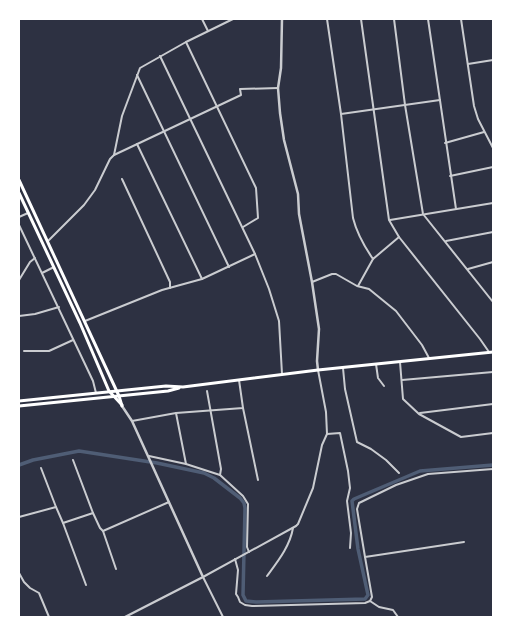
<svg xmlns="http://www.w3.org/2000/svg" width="512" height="636" viewBox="0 0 512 636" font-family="Roboto,sans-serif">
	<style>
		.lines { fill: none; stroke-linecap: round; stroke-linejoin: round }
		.canal { stroke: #4f5d75; stroke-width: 3.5 }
		.minor { stroke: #caccd0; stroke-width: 2 }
		.tertiary { stroke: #caccd0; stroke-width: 2.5 }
		.primary { stroke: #fff; stroke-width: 3 }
		.trunk { stroke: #fff; stroke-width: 3 }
	</style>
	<rect width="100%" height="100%" fill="#2d3142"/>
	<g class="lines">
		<path class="canal" d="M19,465L33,460L79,451L157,463L204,473L214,478L240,498L244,503L245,508L243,595L246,601L256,602L365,599L368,595L358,549L352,501L354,499L420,471L493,465"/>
		<g class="minor">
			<path d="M202,19L208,31"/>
			<path d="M233,19L186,42L256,188L258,218L243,227"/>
			<path d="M327,19L341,114L353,218C357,234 364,246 373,259L399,237"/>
			<path d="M361,19L389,220L399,237L480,339L489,352"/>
			<path d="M394,19L405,105L423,214L493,302"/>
			<path d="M428,19L456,209"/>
			<path d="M461,19L474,106L478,119L493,148"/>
			<path d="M160,56L255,254L269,289L279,321L282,374"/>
			<path d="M468,64L493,60"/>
			<path d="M137,75L229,267"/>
			<path d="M341,114L440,100"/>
			<path d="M445,143L484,132"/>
			<path d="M137,144L202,279"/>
			<path d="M114,155L122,116L140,68L186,42"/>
			<path d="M450,176L493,167"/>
			<path d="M122,179L170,282V288"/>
			<path d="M19,217L28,213"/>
			<path d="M390,220L493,203"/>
			<path d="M19,225L84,362L93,381L96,393"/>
			<path d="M48,241L84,205L95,190L110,159L114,155L241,95L240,89L278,88"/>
			<path d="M446,241L493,232"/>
			<path d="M468,269L493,262"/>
			<path d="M42,273L54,267"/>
			<path d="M19,280L30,262L35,258"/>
			<path d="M312,282L332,274H336L357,286L369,289L396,311L422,345L429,358"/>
			<path d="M358,286L373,259"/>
			<path d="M19,316L35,314L59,307"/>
			<path d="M85,321L162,290L202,279L255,254"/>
			<path d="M24,351H49L73,340"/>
			<path d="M400,362L403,399L419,414L461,437L493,433"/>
			<path d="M376,364L378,378L384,386"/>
			<path d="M343,368L345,389L357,442L371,449L386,460L399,473"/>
			<path d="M402,380L493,372"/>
			<path d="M207,391L221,469L220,475"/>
			<path d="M243,408L258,480"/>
			<path d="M176,413L186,464"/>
			<path d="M420,413L493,404"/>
			<path d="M132,421L176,413L243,408L239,380"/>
			<path d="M327,434L340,433L348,471L350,488L347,501L351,533L350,548"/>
			<path d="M149,456L186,464L220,475L243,496L248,504L247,547L249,552"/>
			<path d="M73,460L93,513"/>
			<path d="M41,468L56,507"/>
			<path d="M19,517L56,507L63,523L93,513L100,528L103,531L169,502"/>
			<path d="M63,523L86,585"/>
			<path d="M103,531L116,569"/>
			<path d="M365,557L357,509L359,503L396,485L428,474L493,469"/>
			<path d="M235,559L238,570L236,594L238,597L240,602L245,605L252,606L365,603L370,601L372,597L365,557L464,542"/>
			<path d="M19,573L24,582L30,588L39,593L49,617"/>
			<path d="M267,576C278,561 290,546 293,528"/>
			<path d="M370,601L379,607L393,610L398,617"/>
			<path d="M223,617L203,577L296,526L298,524L313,488L322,445L327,434L326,412L318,370"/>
		</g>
		<g class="tertiary">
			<path d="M282,19L281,68L278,88L280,113L284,140L298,194L299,214L312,282L319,329L317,361L318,370"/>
			<path d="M122,406L132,421L203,577L125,617"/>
		</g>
		<g class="primary">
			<path d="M19,180L119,396L122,406"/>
			<path d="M19,193L80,323L109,391L122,405"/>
		</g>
		<g class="trunk">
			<path d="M19,401L166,386L183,387L318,370L493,352"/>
			<path d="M19,406L168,391L179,388"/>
		</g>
	</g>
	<rect width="512" height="636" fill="none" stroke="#ffffff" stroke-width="40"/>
</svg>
